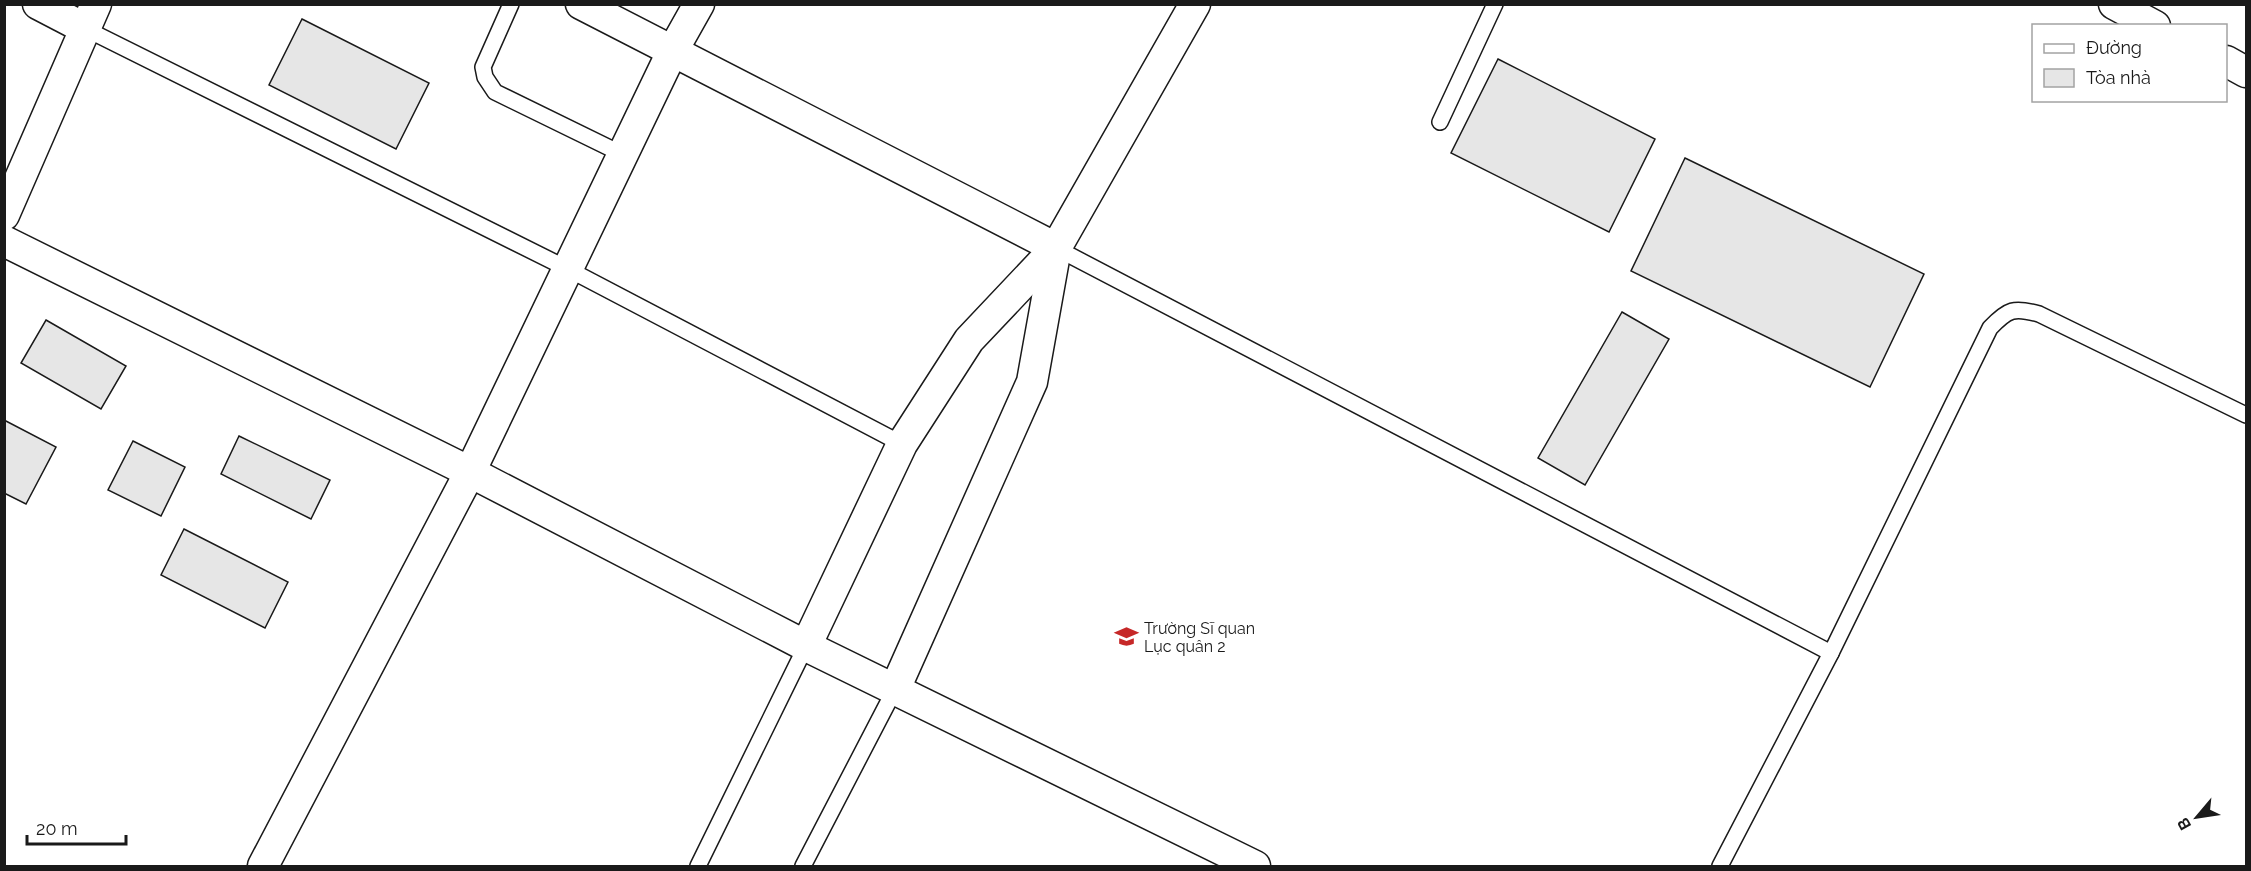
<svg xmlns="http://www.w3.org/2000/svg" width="2251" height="871" viewBox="0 0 2251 871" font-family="Raleway,sans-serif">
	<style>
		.building { fill: #e6e6e6; stroke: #1a1a1a; stroke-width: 1.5 }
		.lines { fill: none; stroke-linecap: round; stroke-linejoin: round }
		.service-casing { stroke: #1a1a1a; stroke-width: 18 }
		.minor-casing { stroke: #1a1a1a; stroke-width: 33 }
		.service { stroke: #fff; stroke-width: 15 }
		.minor { stroke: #fff; stroke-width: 30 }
		.labels { text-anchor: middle; stroke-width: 4.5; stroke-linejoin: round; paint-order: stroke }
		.poi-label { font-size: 16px; fill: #1a1a1a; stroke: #fff; text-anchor: start }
	</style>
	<rect width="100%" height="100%" fill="#fff"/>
	<g class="building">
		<path d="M302,19L429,83L396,149L269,85Z"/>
		<path d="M1498,59L1655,139L1609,232L1451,153Z"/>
		<path d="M1685,158L1924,274L1870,387L1631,271Z"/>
		<path d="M1622,312L1669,339L1585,485L1538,458Z"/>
		<path d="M46,320L126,366L101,409L21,363Z"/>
		<path d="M4,420L56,447L26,504L4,493Z"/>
		<path d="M239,436L330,480L311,519L221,474Z"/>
		<path d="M133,441L185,467L161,516L108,490Z"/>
		<path d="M184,529L288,582L265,628L161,575Z"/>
	</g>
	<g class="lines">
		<defs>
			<g id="service">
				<path d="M511,4L483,67L485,77L495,92L624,155"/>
				<path d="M86,29L568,269L902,444"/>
				<path d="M1440,122L1495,4"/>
				<path d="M1056,248L1831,653"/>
				<path d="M698,866L806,646"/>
				<path d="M803,866L895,689"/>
				<path d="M1720,866L1831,653L1990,328C2008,309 2014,307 2039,314L2246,415"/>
			</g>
			<g id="minor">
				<path d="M38,4L86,29"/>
				<path d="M581,4L1056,248"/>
				<path d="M2114,4L2155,26"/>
				<path d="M2226,61L2246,72"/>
				<path d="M4,215L96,4"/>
				<path d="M4,241L470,472L806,646L1255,866"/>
				<path d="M806,646L902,444L969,340L1056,248L1195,4"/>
				<path d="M895,689L1032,382L1056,248"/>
				<path d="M263,866L470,472L672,52L699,4"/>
			</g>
		</defs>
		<use href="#service" class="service-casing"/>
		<use href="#minor" class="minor-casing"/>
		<use href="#service" class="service"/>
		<use href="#minor" class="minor"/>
	</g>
	<defs>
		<symbol id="school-bare" viewBox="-9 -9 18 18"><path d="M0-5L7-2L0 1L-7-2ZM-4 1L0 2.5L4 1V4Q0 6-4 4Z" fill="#c62828" stroke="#fff" stroke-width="2.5" paint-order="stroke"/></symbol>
	</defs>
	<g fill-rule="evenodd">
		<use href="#school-bare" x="1110" y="620" width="33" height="33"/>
	</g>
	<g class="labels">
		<g class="poi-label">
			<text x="1144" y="634">Trường Sĩ quan<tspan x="1144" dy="18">Lục quân 2</tspan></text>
		</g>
	</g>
	<rect width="2251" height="871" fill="none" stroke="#1a1a1a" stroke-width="12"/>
	<rect x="2032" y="24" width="195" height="78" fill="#ffffff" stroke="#a3a3a3" stroke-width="1.5"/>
	<rect x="2044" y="44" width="30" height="9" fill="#ffffff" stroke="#a3a3a3" stroke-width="1.5"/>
	<text x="2086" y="54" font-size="18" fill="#1a1a1a">Đường</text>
	<rect x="2044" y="69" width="30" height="18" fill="#e6e6e6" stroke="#a3a3a3" stroke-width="1.5"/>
	<text x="2086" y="84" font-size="18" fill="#1a1a1a">Tòa nhà</text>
	<g transform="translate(2197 817) rotate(241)" stroke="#ffffff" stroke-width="4.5" paint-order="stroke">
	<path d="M0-4.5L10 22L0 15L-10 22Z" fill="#1a1a1a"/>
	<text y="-9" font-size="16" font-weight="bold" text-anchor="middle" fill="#1a1a1a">B</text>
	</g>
	<path d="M27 835v9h99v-9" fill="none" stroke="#1a1a1a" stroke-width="3"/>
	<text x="36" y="835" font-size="18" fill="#1a1a1a" stroke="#ffffff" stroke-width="4.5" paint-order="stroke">20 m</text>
</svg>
